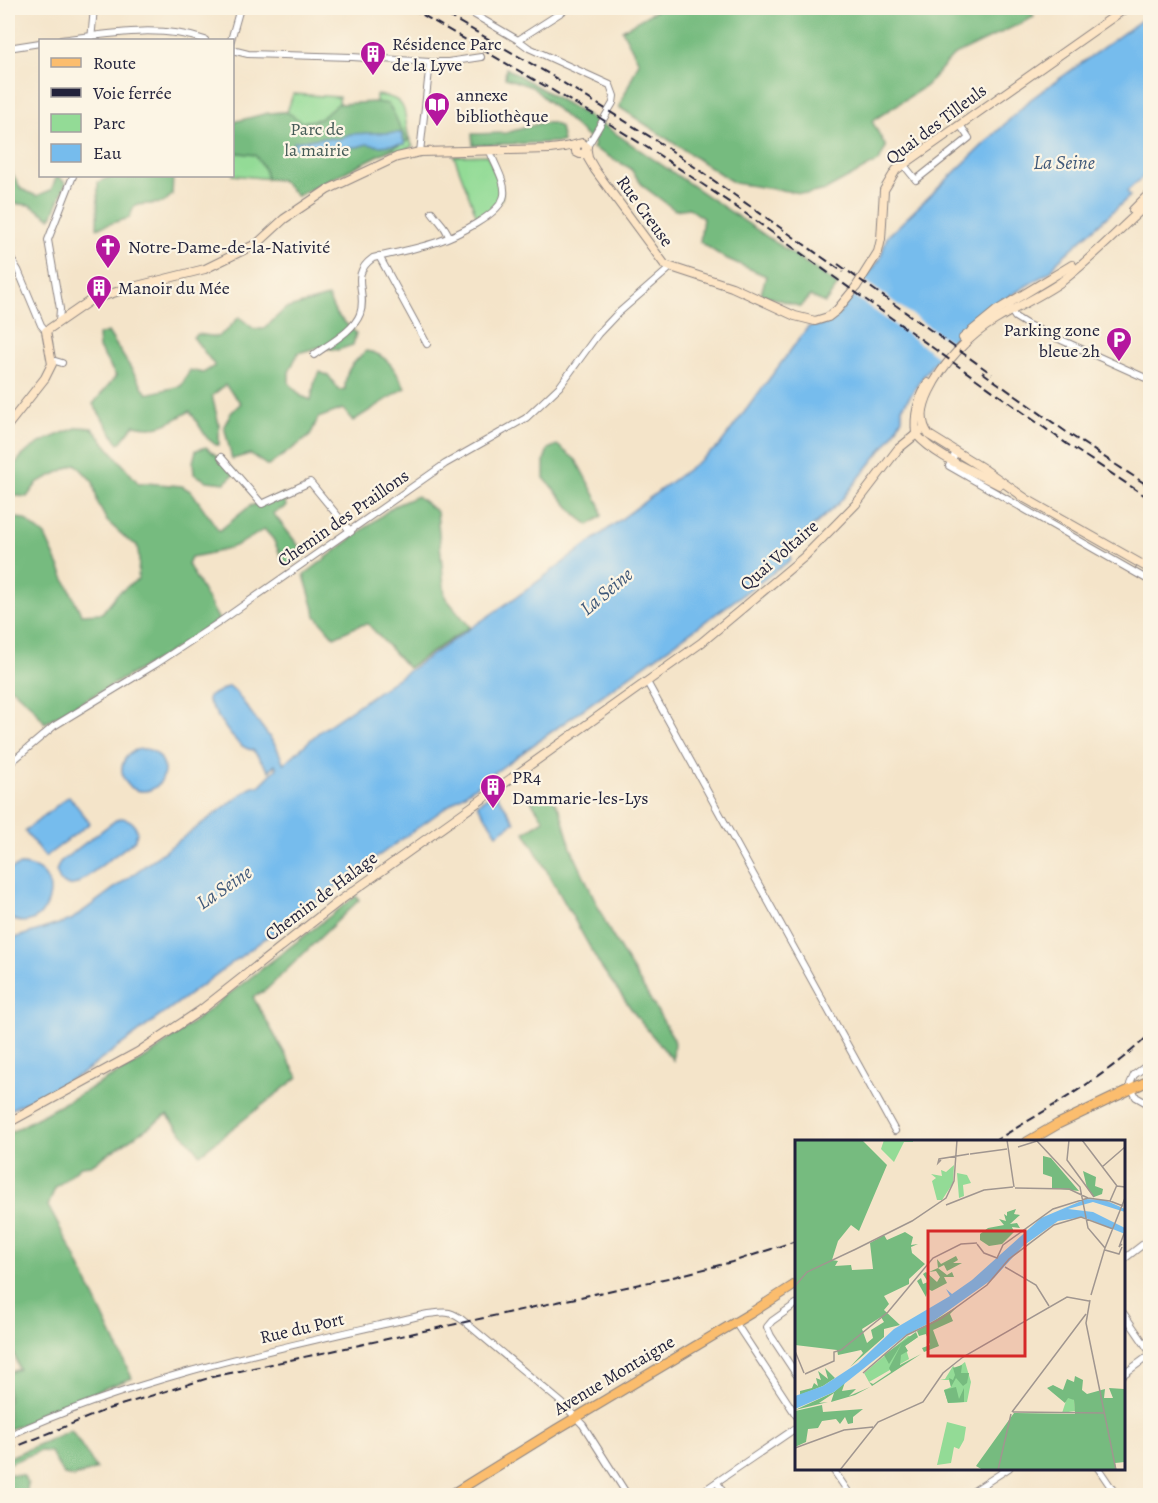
<svg xmlns="http://www.w3.org/2000/svg" width="1158" height="1503" viewBox="0 0 1158 1503" font-family="Alegreya,serif">
	<style>
		.green { fill: #93db96; stroke: #5a7e68; stroke-width: 1.5 }
		.forest { fill: #76bb7f; stroke: #4c6e5d; stroke-width: 1.5 }
		.water { fill: #76bced; stroke: #4c6f94; stroke-width: 1.5 }
		.pier { fill: #f4e4c9 }
		.lines { fill: none; stroke-linecap: round; stroke-linejoin: round }
		.street-casing { stroke: #8b8382; stroke-width: 8 }
		.secondary-casing { stroke: #8b8382; stroke-width: 10 }
		.primary-casing { stroke: #8b8382; stroke-width: 11 }
		.street { stroke: #fff; stroke-width: 6 }
		.secondary { stroke: #fde5c5; stroke-width: 8 }
		.primary { stroke: #fbbd6e; stroke-width: 9 }
		.rail { stroke: #22223b; stroke-width: 2; stroke-dasharray: 9 4.5; stroke-linecap: butt }
		.labels { text-anchor: middle; stroke-width: 4.5; stroke-linejoin: round; paint-order: stroke }
		.poi-label { font-size: 18px; fill: #22223b; stroke: #fcf5e5; text-anchor: start }
		.street-label { font-size: 18px; fill: #22223b; stroke: #fcf5e5 }
		.park-label { font-size: 18px; fill: #445a56; stroke: #fcf5e5 }
		.water-label { font-size: 20px; font-style: italic; fill: #3f5879; stroke: #fcf5e5 }
		.inset-road { fill: none; stroke: #a09690; stroke-width: 1.5 }
		.view { fill: #d62828; fill-opacity: 0.15; stroke: #d62828; stroke-width: 3 }
		.inset-edge { fill: none; stroke: #22223b; stroke-width: 3 }
	</style>
	<rect width="100%" height="100%" fill="#fcf5e5"/>
	<filter id="ink" filterUnits="userSpaceOnUse"><feTurbulence type="fractalNoise" baseFrequency=".0167" numOctaves="2"/><feDisplacementMap in="SourceGraphic" scale="12" xChannelSelector="R" yChannelSelector="G"/><feConvolveMatrix kernelMatrix="1 2 1 2 8 2 1 2 1" color-interpolation-filters="sRGB"/></filter>
	<filter id="wash" filterUnits="userSpaceOnUse"><feTurbulence type="fractalNoise" baseFrequency=".008" numOctaves="4" result="noise"/><feDisplacementMap in="SourceGraphic" scale="24" xChannelSelector="R" yChannelSelector="G"/><feGaussianBlur stdDeviation="1.35" result="paint"/><feColorMatrix in="noise" values="0 0 0 0 0 0 0 0 0 0 0 0 0 0 0 0 0 1.4 0 .05"/><feComposite in="paint" operator="in"/></filter>
	<g filter="url(#wash)">
		<rect width="100%" height="100%" fill="#f4e4c9"/>
		<g class="green">
			<path d="M293,94L339,97V104L376,103V95C419,98 398,124 413,146L398,152L393,149L381,153L297,196L281,180L233,175L232,135L266,127L268,113L287,112Z"/>
			<path d="M487,155C492,166 506,191 501,200C497,208 485,212 477,217L454,156Z"/>
		</g>
		<g class="forest">
			<path d="M660,8H1029L1034,17L953,56L926,86L872,121L886,147L879,161L826,190L807,194L734,183L619,107L639,62L622,30Z"/>
			<path d="M506,68L606,127L838,285L825,303L810,296L801,307L761,294L766,276L723,257L700,242L703,218L689,208L675,210L643,186L630,168L593,148L595,144L532,87L505,78Z"/>
			<path d="M375,102L388,104C399,118 396,127 409,140L297,196L281,180L267,179L264,168L255,155L233,152V122L268,113L287,112L302,122L320,119L338,104Z"/>
			<path d="M541,123H553L560,127L563,142L473,145L472,134L506,133Z"/>
			<path d="M8,165L21,189L37,196L51,190L57,176L66,183L53,215L50,218L30,205L8,203Z"/>
			<path d="M112,176H173L172,195L163,203L135,205L129,218L97,228L98,182Z"/>
			<path d="M328,297L336,314L356,333L353,345L338,350L320,347L298,353L289,372V383L301,396L311,400L315,380L320,372L329,376L339,390L345,389C345,369 352,364 366,351C387,353 396,371 405,388L353,421L343,409L318,418L310,436L268,466L250,454L232,459L224,426L231,413L241,403L225,385L212,396L219,424V445H216L207,438L190,411C168,423 160,431 134,425L119,444L93,404L116,376L99,348L98,335L108,332L147,394L181,386L190,370L203,373L215,366L193,337L198,334L217,337L227,330L239,317L254,329H264L285,309Z"/>
			<path d="M79,427L92,428L139,484L146,483L182,486L192,492L219,531L250,506L284,495L286,507L273,513L306,555L286,567L273,539L264,529C238,548 221,552 191,557L188,564L219,620L165,655L45,723L31,705L13,689L8,690V517L24,519L45,536L81,614L102,613L117,594L138,579L139,558L137,545L129,541L107,521L98,504L93,482L76,464L38,482L27,497L9,495C9,488 8,477 11,471C24,445 54,436 79,427Z"/>
			<path d="M557,445L576,460L600,505L602,516L589,525L577,516L544,478V460L548,449Z"/>
			<path d="M206,447L236,472L225,483L207,481L194,474L193,462L196,450Z"/>
			<path d="M417,496L437,512L445,597L470,627L408,668L368,624L360,625L334,637L316,616L304,575L394,506Z"/>
			<path d="M552,798L560,810L571,848L610,932L674,1039L673,1060L640,1021L601,967L525,832L544,820L531,801Z"/>
			<path d="M356,896L359,900L266,990L253,997L298,1077L200,1154L167,1115L91,1165L81,1166L55,1188L48,1206L74,1254L132,1378L39,1413L30,1421L8,1430V1373L19,1369L8,1336V1134L149,1056Z"/>
			<path d="M71,1430L97,1469L74,1477L64,1475L50,1452L40,1451L8,1464V1458Z"/>
			<path d="M8,1474L23,1475L28,1484L26,1495H8Z"/>
		</g>
		<g class="water">
			<path d="M1150,14V179L1146,178L1145,175L1127,191L1130,196L1058,261L1051,271L992,307L971,322L949,344L925,374L902,408V418L891,438L839,503L788,549L791,560L324,895L83,1073L8,1111V940L71,920L253,786H259L277,768L275,765L269,771L253,750C235,749 218,716 208,701V697L229,686L235,691L276,746L284,764L319,732L525,591L719,446L808,327L828,324L835,319L880,259L887,237L1031,99Z"/>
			<path d="M373,133H401L405,144L379,146L367,144L357,147H318L295,150L294,142L322,138L339,139L350,134Z"/>
			<circle cx="143" cy="770" r="21"/>
			<path d="M495,792L515,822L497,834L477,804Z"/>
			<path d="M69,796L90,823L45,857L25,831Z"/>
			<path d="M121,818C134,819 141,830 134,841L77,884L68,886L60,881L56,871L60,862L116,820Z"/>
			<path d="M20,865C73,867 47,941 8,917V870Z"/>
		</g>
		<path class="pier" d="M862,279L953,344L940,358L851,294Z"/>
	</g>
	<g filter="url(#ink)">
		<g class="lines">
			<defs>
				<g id="street">
					<path d="M463,8L518,40"/>
					<path d="M568,8L518,40L529,48L610,85L614,96L613,103L587,147"/>
					<path d="M61,40C109,34 158,24 205,40"/>
					<path d="M91,40L94,8"/>
					<path d="M231,40L240,8"/>
					<path d="M8,48L40,43"/>
					<path d="M232,50L248,54L352,57L430,62H448L481,57"/>
					<path d="M420,152L430,62"/>
					<path d="M903,164L916,180L969,138L960,125"/>
					<path d="M432,212C439,222 444,224 449,236"/>
					<path d="M8,254L18,270L41,325L46,331"/>
					<path d="M379,256L427,344"/>
					<path d="M1010,309L1015,317L1028,325L1150,380"/>
					<path d="M59,322L60,309L48,240L73,176"/>
					<path d="M314,355C328,344 353,332 360,314C368,291 348,276 373,258C394,253 416,249 437,242C454,236 501,215 504,195C506,181 494,164 490,151"/>
					<path d="M52,360L62,363"/>
					<path d="M956,452L949,466L1150,581"/>
					<path d="M221,457L262,504L310,482L351,532"/>
					<path d="M647,682L895,1131"/>
					<path d="M8,765L54,726L156,664L218,623L445,464L526,418L560,386L598,334L616,315L670,268"/>
					<path d="M1150,1063L1134,1075L1130,1084L1136,1097L1150,1105"/>
					<path d="M1124,1259L1150,1239"/>
					<path d="M796,1304L772,1321L767,1327L771,1336L796,1374"/>
					<path d="M1124,1314L1150,1352"/>
					<path d="M735,1322L796,1415"/>
					<path d="M1124,1374L1150,1355"/>
					<path d="M8,1436C141,1375 285,1347 428,1314C446,1312 450,1310 465,1322L562,1403L583,1425L628,1496"/>
					<path d="M832,1468L851,1496"/>
					<path d="M1098,1468L1117,1496"/>
					<path d="M717,1482L725,1496"/>
					<path d="M696,1496L796,1428"/>
					<path d="M966,1496L1009,1468"/>
				</g>
				<g id="secondary">
					<path d="M587,151L588,158L595,170L665,265L732,287L795,316L815,321L828,317L837,310L856,287L878,252L881,239L884,190L896,170L1126,8"/>
					<path d="M1133,210L1150,193"/>
					<path d="M963,338L996,311L1072,265"/>
					<path d="M8,425L45,378L52,364L46,331L91,300L129,288L205,269L258,243L284,219L327,190L397,157L420,152L550,149C562,148 571,146 582,143L587,147L584,154H580L576,152V147L578,144"/>
					<path d="M916,434C914,413 918,401 928,383"/>
					<path d="M916,434C936,457 971,470 999,485"/>
					<path d="M1021,496L1150,569"/>
					<path d="M1025,498L984,469L929,435C919,421 922,407 929,392C943,363 969,335 997,319C1018,306 1041,296 1061,282C1093,258 1120,228 1150,202"/>
					<path d="M8,1123L138,1052L201,1010L338,902L701,643L804,557L856,504L898,449L924,428"/>
				</g>
				<g id="primary">
					<path d="M1027,1142L1058,1124L1150,1080"/>
					<path d="M449,1496L557,1429L751,1313L796,1284"/>
				</g>
			</defs>
			<use href="#street" class="street-casing"/>
			<use href="#secondary" class="secondary-casing"/>
			<use href="#primary" class="primary-casing"/>
			<use href="#street" class="street"/>
			<use href="#secondary" class="secondary"/>
			<use href="#primary" class="primary"/>
			<g class="rail">
				<path d="M411,8L600,118L659,155L742,211L1067,444L1150,499"/>
				<path d="M435,8L549,74L665,146L843,272"/>
				<path d="M838,264L992,374"/>
				<path d="M982,372L1072,436L1150,487"/>
				<path d="M993,1142C1047,1109 1105,1078 1150,1034"/>
				<path d="M8,1450L108,1409L212,1377L677,1276L732,1262L796,1241"/>
			</g>
		</g>
	</g>
	<defs>
		<symbol id="building-pin" viewBox="-11 -11 22 30"><path d="M0 17L-7.5 6A9.5 9.5 0 1 1 7.5 6Z" fill="#b5179e" stroke="#fcf5e5"/><path d="M-4-6H4V6H1V3H-1V6H-4ZM-2.5-4.3h1.7v1.8h-1.7ZM.8-4.3h1.7v1.8H.8ZM-2.5-1h1.7V.8h-1.7ZM.8-1h1.7V.8H.8Z" fill="#fff"/></symbol>
		<symbol id="library-pin" viewBox="-11 -11 22 30"><path d="M0 17L-7.5 6A9.5 9.5 0 1 1 7.5 6Z" fill="#b5179e" stroke="#fcf5e5"/><path d="M-6-4Q-3-5.5-.7-3.5V5Q-3 3-6 4ZM6-4Q3-5.5 .7-3.5V5Q3 3 6 4Z" fill="#fff"/></symbol>
		<symbol id="church-pin" viewBox="-11 -11 22 30"><path d="M0 17L-7.5 6A9.5 9.5 0 1 1 7.5 6Z" fill="#b5179e" stroke="#fcf5e5"/><path d="M-1.2-6h2.4v3.5h3.3v2.4h-3.3V6h-2.4V-.1h-3.3v-2.4h3.3Z" fill="#fff"/></symbol>
		<symbol id="parking-pin" viewBox="-11 -11 22 30"><path d="M0 17L-7.5 6A9.5 9.5 0 1 1 7.5 6Z" fill="#b5179e" stroke="#fcf5e5"/><path d="M-3.5-5.5H1a3.5 3.5 0 0 1 0 7H-1V5.5H-3.5ZM-1-3.4V-.6H.8a1.4 1.4 0 0 0 0-2.8Z" fill="#fff"/></symbol>
	</defs>
	<g fill-rule="evenodd">
		<use href="#building-pin" x="358" y="39" width="30" height="40"/>
		<use href="#library-pin" x="422" y="90" width="30" height="40"/>
		<use href="#church-pin" x="93" y="232" width="30" height="40"/>
		<use href="#building-pin" x="84" y="273" width="30" height="40"/>
		<use href="#parking-pin" x="1104" y="325" width="30" height="40"/>
		<use href="#building-pin" x="478" y="772" width="30" height="40"/>
	</g>
	<g class="labels">
		<g class="poi-label">
			<text x="392" y="50">Résidence Parc<tspan x="392" dy="21">de la Lyve</tspan></text>
			<text x="456" y="101">annexe<tspan x="456" dy="21">bibliothèque</tspan></text>
			<text x="128" y="253">Notre-Dame-de-la-Nativité</text>
			<text x="118" y="294">Manoir du Mée</text>
			<text x="1100" y="336" text-anchor="end">Parking zone<tspan x="1100" dy="21">bleue 2h</tspan></text>
			<text x="512" y="783">PR4<tspan x="512" dy="21">Dammarie-les-Lys</tspan></text>
		</g>
		<g class="street-label">
			<text transform="translate(936 124) rotate(-37)" y="6">Quai des Tilleuls</text>
			<text transform="translate(645 211) rotate(54)" y="6">Rue Creuse</text>
			<text transform="translate(343 518) rotate(-35)" y="6">Chemin des Praillons</text>
			<text transform="translate(779 555) rotate(-41)" y="6">Quai Voltaire</text>
			<text transform="translate(321 896) rotate(-37)" y="6">Chemin de Halage</text>
			<text transform="translate(302 1328) rotate(-13)" y="6">Rue du Port</text>
			<text transform="translate(614 1375) rotate(-31)" y="6">Avenue Montaigne</text>
		</g>
		<g class="park-label">
			<text x="317" y="135">Parc de<tspan x="317" dy="21">la mairie</tspan></text>
		</g>
		<g class="water-label">
			<text x="1064" y="169">La Seine</text>
			<text transform="translate(606 591) rotate(-40)" y="7">La Seine</text>
			<text transform="translate(224 887) rotate(-34)" y="7">La Seine</text>
		</g>
	</g>
	<g transform="translate(795 1140)">
		<rect width="330" height="330" fill="#f4e4c9"/>
		<path d="M89,0H118V2H109L99,22L86,9ZM159,25L158,43L147,60H142L137,41L141,38L136,34L147,36L146,30L151,32ZM162,33L172,35L176,43L168,45L169,56L164,58ZM113,196L123,197L110,206L114,219L74,242L69,233ZM170,222L176,242L172,262L153,263L149,250L156,247L154,240H145L150,239L158,226L161,229ZM275,243L278,251L273,254L279,260L280,271L267,273L272,258L266,255L272,253V245ZM152,282L171,287L169,300L164,309L159,307L156,323L142,325Z" fill="#93db96"/>
		<path d="M0,0H67L92,25L64,91L56,85L43,101L37,120L43,121L40,126L56,125L57,130L78,129L75,103L89,95L92,100L110,92L118,97L116,105L123,104L116,107L117,113L130,124L114,139V144L89,156L94,164L89,170L105,185L89,189V197L55,227L68,213L66,210L43,215L42,210L0,205ZM86,177L89,182L76,190L78,198L72,203L67,189ZM248,16L256,18L284,51L257,48V37L248,34ZM288,31L301,37L300,46L308,49L307,54L299,57L292,48ZM221,69L219,74L225,75L215,84L222,83L225,88L217,87L219,92L207,104L194,106L185,100V94L193,88L209,85L204,79L211,81L209,74L212,76V72ZM161,116L163,120L158,123H167L152,131L149,125L143,128L152,135L157,132L159,137H149L152,143L137,151L133,149L131,157L122,141L126,138L128,144L133,142L128,134L131,132L142,142L145,137L141,131L134,132L143,128L142,119L146,124ZM163,166L155,174L158,181L138,190L144,206L129,212L127,208L135,205L131,194L124,196L122,191ZM121,192L123,197L110,206L113,211L106,215L105,225L126,214L77,246L74,242L78,244L96,232L94,228L107,203L94,224L89,215ZM167,225L166,233H174L172,243L168,246L161,238L156,247L154,238L158,240L160,235L158,228ZM30,228L40,238L28,246L5,255V251L17,248L19,243L23,246L21,238L26,240L23,231L33,239ZM280,236L288,240L287,250L292,254L310,249L309,258H318L314,248L329,249L330,322L320,323L321,330H188L181,326L219,273L280,274L279,260L273,258L270,263L252,248L258,245L268,250L272,239L279,242ZM50,242L47,251L61,249L54,256L75,247L60,255L36,262L39,253L24,263L33,262L0,270L39,252ZM161,247L164,259L169,248V262L153,263L149,250ZM27,265L28,272L68,269L58,277V283L53,284L50,277L45,284L41,279L27,281L23,288L13,289L11,302L0,307V271Z" fill="#76bb7f" fill-rule="evenodd"/>
		<path d="M291,59L310,60L330,69V72L298,62L273,69L298,72L330,88V94L288,77L263,81L228,106L199,138L140,180L111,195L39,252L0,269V256L28,246L63,223L99,189L155,156L151,149L157,154L177,140L246,78Z" fill="#76bced"/>
		<path class="inset-road" d="M212,0L219,47M241,0L285,47L293,88L310,108L296,155M274,0L272,20L299,57M287,0L322,46L330,47M223,7L242,1M175,14L212,9M146,20L143,23L144,19L174,14M307,27L330,7M322,45L315,61L328,66M220,48L274,49L293,58M151,65L189,50L218,47M182,104L189,113L202,118L208,105L258,69L293,58L315,61M327,104L324,107L330,91M310,108L330,58M59,110L117,81L151,58L159,41L162,0M310,110L324,114L327,107M210,127L241,145L254,166M0,146L12,132L61,109M295,160L291,183L321,330M0,211L9,233M68,233L112,195L145,179L192,145L214,119L259,85L286,77L318,89M10,234L39,221V212L46,210L93,172L138,118L166,104L182,103M217,272L291,174M218,272L309,273M0,308L49,290L78,287M45,330L83,282L128,262L148,233L168,217L272,157L294,161M203,330L216,274"/>
		<path class="view" d="M133,91H230V216H133Z"/>
		<rect width="330" height="330" class="inset-edge"/>
	</g>
	<rect width="1158" height="1503" fill="none" stroke="#fcf5e5" stroke-width="30"/>
	<rect x="39" y="39" width="195" height="138" fill="#fcf5e5" stroke="#a5a1a1" stroke-width="1.5"/>
	<rect x="51" y="58" width="30" height="9" fill="#fbbd6e" stroke="#a5a1a1" stroke-width="1.5"/>
	<text x="93" y="69" font-size="18" fill="#22223b">Route</text>
	<rect x="51" y="88" width="30" height="9" fill="#22223b" stroke="#a5a1a1" stroke-width="1.5"/>
	<text x="93" y="99" font-size="18" fill="#22223b">Voie ferrée</text>
	<rect x="51" y="114" width="30" height="18" fill="#93db96" stroke="#a5a1a1" stroke-width="1.5"/>
	<text x="93" y="129" font-size="18" fill="#22223b">Parc</text>
	<rect x="51" y="144" width="30" height="18" fill="#76bced" stroke="#a5a1a1" stroke-width="1.5"/>
	<text x="93" y="159" font-size="18" fill="#22223b">Eau</text>
</svg>
